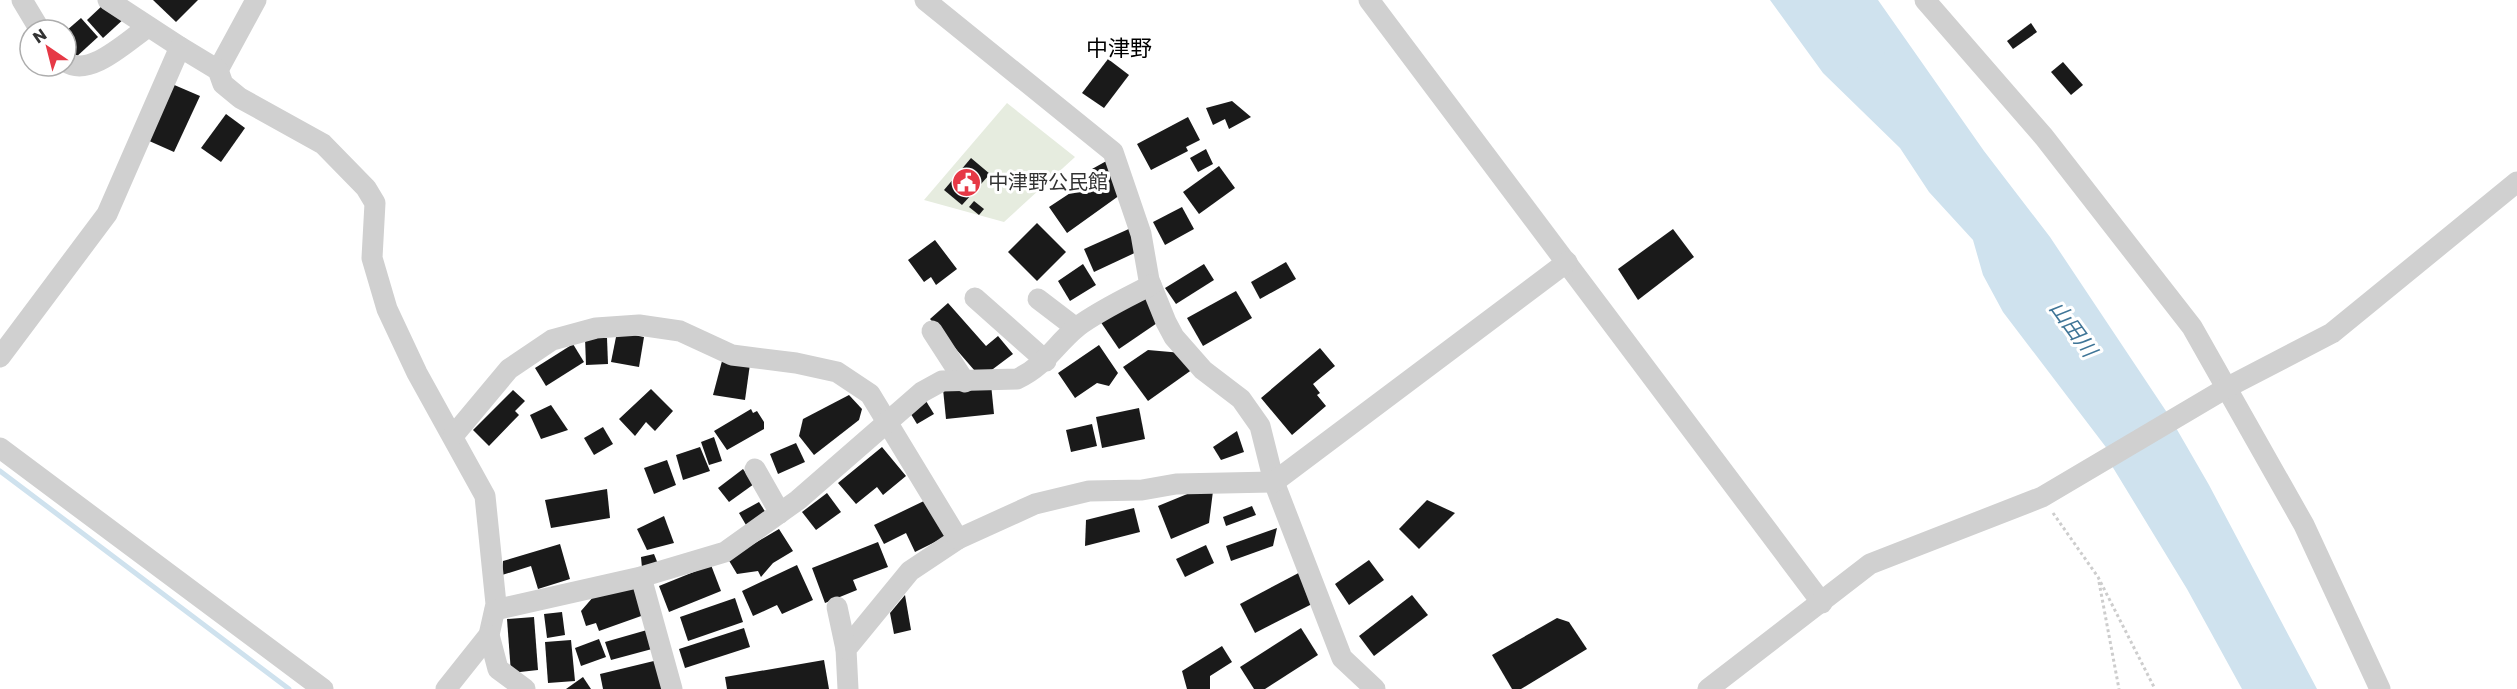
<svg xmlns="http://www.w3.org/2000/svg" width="2517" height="689" viewBox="0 0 2517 689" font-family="Poppins,'Noto Sans JP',sans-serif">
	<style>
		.green { fill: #e6ecdf }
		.water { fill: #cfe2ee }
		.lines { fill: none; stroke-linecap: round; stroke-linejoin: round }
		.stream { stroke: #cfe2ee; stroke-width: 5 }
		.river { stroke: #cfe2ee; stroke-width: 32 }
		.building { fill: #1a1a1a }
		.path { stroke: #cdcdcd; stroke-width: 3; stroke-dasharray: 3 3; stroke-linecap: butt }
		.minor { stroke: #d0d0d0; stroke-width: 21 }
		.labels { text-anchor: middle; stroke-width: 6; stroke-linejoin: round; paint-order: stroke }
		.poi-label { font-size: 20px; fill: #333; stroke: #fff; text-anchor: start }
		.water-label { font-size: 21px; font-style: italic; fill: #3f7597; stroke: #fff }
		.quarter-label { font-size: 22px; fill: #000; stroke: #fff }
	</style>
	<rect width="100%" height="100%" fill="#fff"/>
	<path class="green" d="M1007,103L1075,157L1004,222L924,200Z"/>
	<path class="water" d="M1770,0H1807L1825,18L1838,24L1827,0H1878L1984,151L2050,237L2168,414L2209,485L2317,689H2242L2187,589L2112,466L2118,463L2003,312L1983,275L1973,240L1929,192L1900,148L1823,73Z"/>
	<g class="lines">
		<path class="stream" d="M0,471L289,689"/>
		<path class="river" d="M1816,0L1869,56"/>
	</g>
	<g class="building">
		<path d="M153,0H198L176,22Z"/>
		<path d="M104,4L126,17L103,38L87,20Z"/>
		<path d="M81,18L98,37L75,58L66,48V31Z"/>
		<path d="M2031,23L2037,32L2013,49L2007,41Z"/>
		<path d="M1108,59L1129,75L1104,108L1082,93Z"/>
		<path d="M2063,62L2083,85L2071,95L2051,72Z"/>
		<path d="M172,84L200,96L174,152L147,140Z"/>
		<path d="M1232,101L1251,117L1229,129L1225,119L1213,125L1206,108Z"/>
		<path d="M226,114L245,128L221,162L201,148Z"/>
		<path d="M1188,117L1200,140L1186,147L1188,151L1151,170L1137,144Z"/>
		<path d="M1206,149L1213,164L1198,172L1190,158Z"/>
		<path d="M971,158L990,174L962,205L944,190Z"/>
		<path d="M1110,159L1120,195L1067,233L1049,207L1096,176L1092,169Z"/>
		<path d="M1219,166L1235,188L1199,214L1183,192Z"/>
		<path d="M974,201L984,209L979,215L969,207Z"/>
		<path d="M1182,207L1194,229L1165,245L1153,222Z"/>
		<path d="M1037,223L1066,252L1037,281L1008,252Z"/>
		<path d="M1131,228L1141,250L1094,272L1084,249Z"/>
		<path d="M1673,229L1694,257L1638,300L1618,269Z"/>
		<path d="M935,240L957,269L936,285L931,277L924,282L908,260Z"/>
		<path d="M1286,262L1296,279L1260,299L1251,282Z"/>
		<path d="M1083,264L1096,285L1070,301L1058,281Z"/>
		<path d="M1204,264L1214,280L1176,304L1165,288Z"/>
		<path d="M1144,291L1163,319L1119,349L1100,321Z"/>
		<path d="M1236,291L1252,318L1203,346L1187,318Z"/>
		<path d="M948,303L986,346L998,336L1013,354L981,378L930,319Z"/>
		<path d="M617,332L644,337L639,367L611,362Z"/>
		<path d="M585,338H607L608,364L586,365Z"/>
		<path d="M573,344L584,362L546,386L535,368Z"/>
		<path d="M1099,345L1118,373L1109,386L1097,383L1075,398L1058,373Z"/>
		<path d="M1320,348L1335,366L1313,384L1320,393L1317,395L1326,406L1292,435L1261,398Z"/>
		<path d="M1148,350L1182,353L1193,369L1148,401L1123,367Z"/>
		<path d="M722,361L750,364L745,400L713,395Z"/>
		<path d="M991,384L994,414L946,419L943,389Z"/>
		<path d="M651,389L673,411L655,431L646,422L635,436L619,419Z"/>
		<path d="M513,390L525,401L515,411L519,415L489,446L473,430Z"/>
		<path d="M849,395L862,409L859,420L814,455L799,436L803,419Z"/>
		<path d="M926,401L934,414L917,424L909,411Z"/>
		<path d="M551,405L568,430L541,439L530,415Z"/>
		<path d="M1139,408L1145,439L1102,448L1096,417Z"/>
		<path d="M751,409L753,413L757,411L764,422V429L727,450L714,431Z"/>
		<path d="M1092,424L1097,446L1071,452L1066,430Z"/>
		<path d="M603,427L613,444L594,455L584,438Z"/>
		<path d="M1237,431L1244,452L1221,460L1213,447Z"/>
		<path d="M714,437L722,461L709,465L701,442Z"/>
		<path d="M796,443L805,462L778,474L770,454Z"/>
		<path d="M700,447L710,471L683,480L676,455Z"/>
		<path d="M882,447L906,476L883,495L877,487L856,504L838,483Z"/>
		<path d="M667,460L676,485L654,494L644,468Z"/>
		<path d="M743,469L754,484L729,502L718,488Z"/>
		<path d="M1214,483L1209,523L1171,539L1158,506Z"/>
		<path d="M607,489L610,518L551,528L545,500Z"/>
		<path d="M827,493L841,512L816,530L802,512Z"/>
		<path d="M926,500L945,537L915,552L906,533L884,544L874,525Z"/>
		<path d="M1427,500L1455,513L1419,549L1399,529Z"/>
		<path d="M759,502L766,513L746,525L739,513Z"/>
		<path d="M1252,506L1256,515L1226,526L1223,517Z"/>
		<path d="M1134,508L1140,532L1085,546L1086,520Z"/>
		<path d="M664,516L674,543L647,550L637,529Z"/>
		<path d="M1277,528L1273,546L1231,561L1226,546Z"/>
		<path d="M779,529L793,551L773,563L761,577L758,571L737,574L728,559Z"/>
		<path d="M878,542L888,567L853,580L857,590L825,603L812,568Z"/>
		<path d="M560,544L570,579L538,589L531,566L502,575L503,561Z"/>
		<path d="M1206,545L1214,563L1185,577L1176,559Z"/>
		<path d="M654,554L658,564L642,568L641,557Z"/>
		<path d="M1369,560L1384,580L1349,605L1335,584Z"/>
		<path d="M711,565L721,591L669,612L659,586Z"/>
		<path d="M797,565L813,600L782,614L777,605L753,616L742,591Z"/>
		<path d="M1308,568L1312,604L1255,633L1240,604Z"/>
		<path d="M633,583L644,615L599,631L596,623L586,626L581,611L594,596Z"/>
		<path d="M905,595L911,630L894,634L890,613Z"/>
		<path d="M1412,595L1428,615L1374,656L1359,636Z"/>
		<path d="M735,598L743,622L688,641L680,617Z"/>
		<path d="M562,612L565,635L547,638L544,614Z"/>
		<path d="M534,617L538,670L511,673L507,619Z"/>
		<path d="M1557,618L1569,622L1587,649L1521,689H1512L1492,655Z"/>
		<path d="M744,628L750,647L685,668L679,649Z"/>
		<path d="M1301,628L1318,655L1265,689H1254L1240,667Z"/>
		<path d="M647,630L652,649L611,660L605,642Z"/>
		<path d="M599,639L606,657L581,666L575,648Z"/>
		<path d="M571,640L575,681L548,683L545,642Z"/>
		<path d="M1222,646L1232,662L1210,676V689H1187L1182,671Z"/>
		<path d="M658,660L665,689H603L600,674Z"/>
		<path d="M824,660L829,689H727L725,677Z"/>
		<path d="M583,677L591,689H566Z"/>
	</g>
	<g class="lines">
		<g class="path">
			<path d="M2053,513L2098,577L2155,689"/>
			<path d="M2099,582L2119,689"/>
		</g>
		<g class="minor">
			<path d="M22,0L40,30"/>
			<path d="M108,0L180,47"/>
			<path d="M925,0L1113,152L1141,234L1149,280L1166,322L1174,337L1203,370L1241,399L1260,426L1274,482L1342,658L1375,689"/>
			<path d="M1369,0L1822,603"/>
			<path d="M1925,0L2044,137L2192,327L2304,525L2380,689"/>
			<path d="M66,62C90,78 127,41 148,27"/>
			<path d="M218,70L256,0"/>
			<path d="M975,298L1046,361"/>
			<path d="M1038,299L1076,328"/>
			<path d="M932,331L965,382"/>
			<path d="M0,357L107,214L180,47L218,70L223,84L240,98L323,144L366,188L375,203L372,258L387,309L417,373L485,496L496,604L489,635L446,689"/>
			<path d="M453,436L509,369L552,340L596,328L639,325L680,331L732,355L796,363L837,372L870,394L958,539L910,571L846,649L848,689"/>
			<path d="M0,448L323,689"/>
			<path d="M755,469L780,513"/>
			<path d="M958,539L1035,504L1089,491L1142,490L1176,484L1274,482L1567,262"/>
			<path d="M641,577L725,552L798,500L922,392L942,381L1017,379C1045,366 1055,345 1077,327C1100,310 1126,298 1151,285"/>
			<path d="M837,607L846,649"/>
			<path d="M495,610L641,577L672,689"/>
			<path d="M489,635L498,669L525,689"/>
			<path d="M1708,689L1870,564L2042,497L2228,387L2332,333L2517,182"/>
		</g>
	</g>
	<defs>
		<symbol id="civic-disc" viewBox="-11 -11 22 22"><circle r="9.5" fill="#e63946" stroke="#fff"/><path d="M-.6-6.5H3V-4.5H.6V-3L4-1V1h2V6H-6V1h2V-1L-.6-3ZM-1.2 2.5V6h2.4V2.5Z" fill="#fff"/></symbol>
	</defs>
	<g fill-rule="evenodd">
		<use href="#civic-disc" x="950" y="166" width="33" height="33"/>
	</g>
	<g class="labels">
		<g class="poi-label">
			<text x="988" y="189">中津野公民館</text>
		</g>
		<g class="water-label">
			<text transform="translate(2073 329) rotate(54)" y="7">山田川</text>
		</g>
		<g class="quarter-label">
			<text x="1119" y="56">中津野</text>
		</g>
	</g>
	<g transform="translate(48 48) rotate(325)"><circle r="28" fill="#ffffff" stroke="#adadad" stroke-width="1.5"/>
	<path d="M0-4.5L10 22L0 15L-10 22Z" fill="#e63946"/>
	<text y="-9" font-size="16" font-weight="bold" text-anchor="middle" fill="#333333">N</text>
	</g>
</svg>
